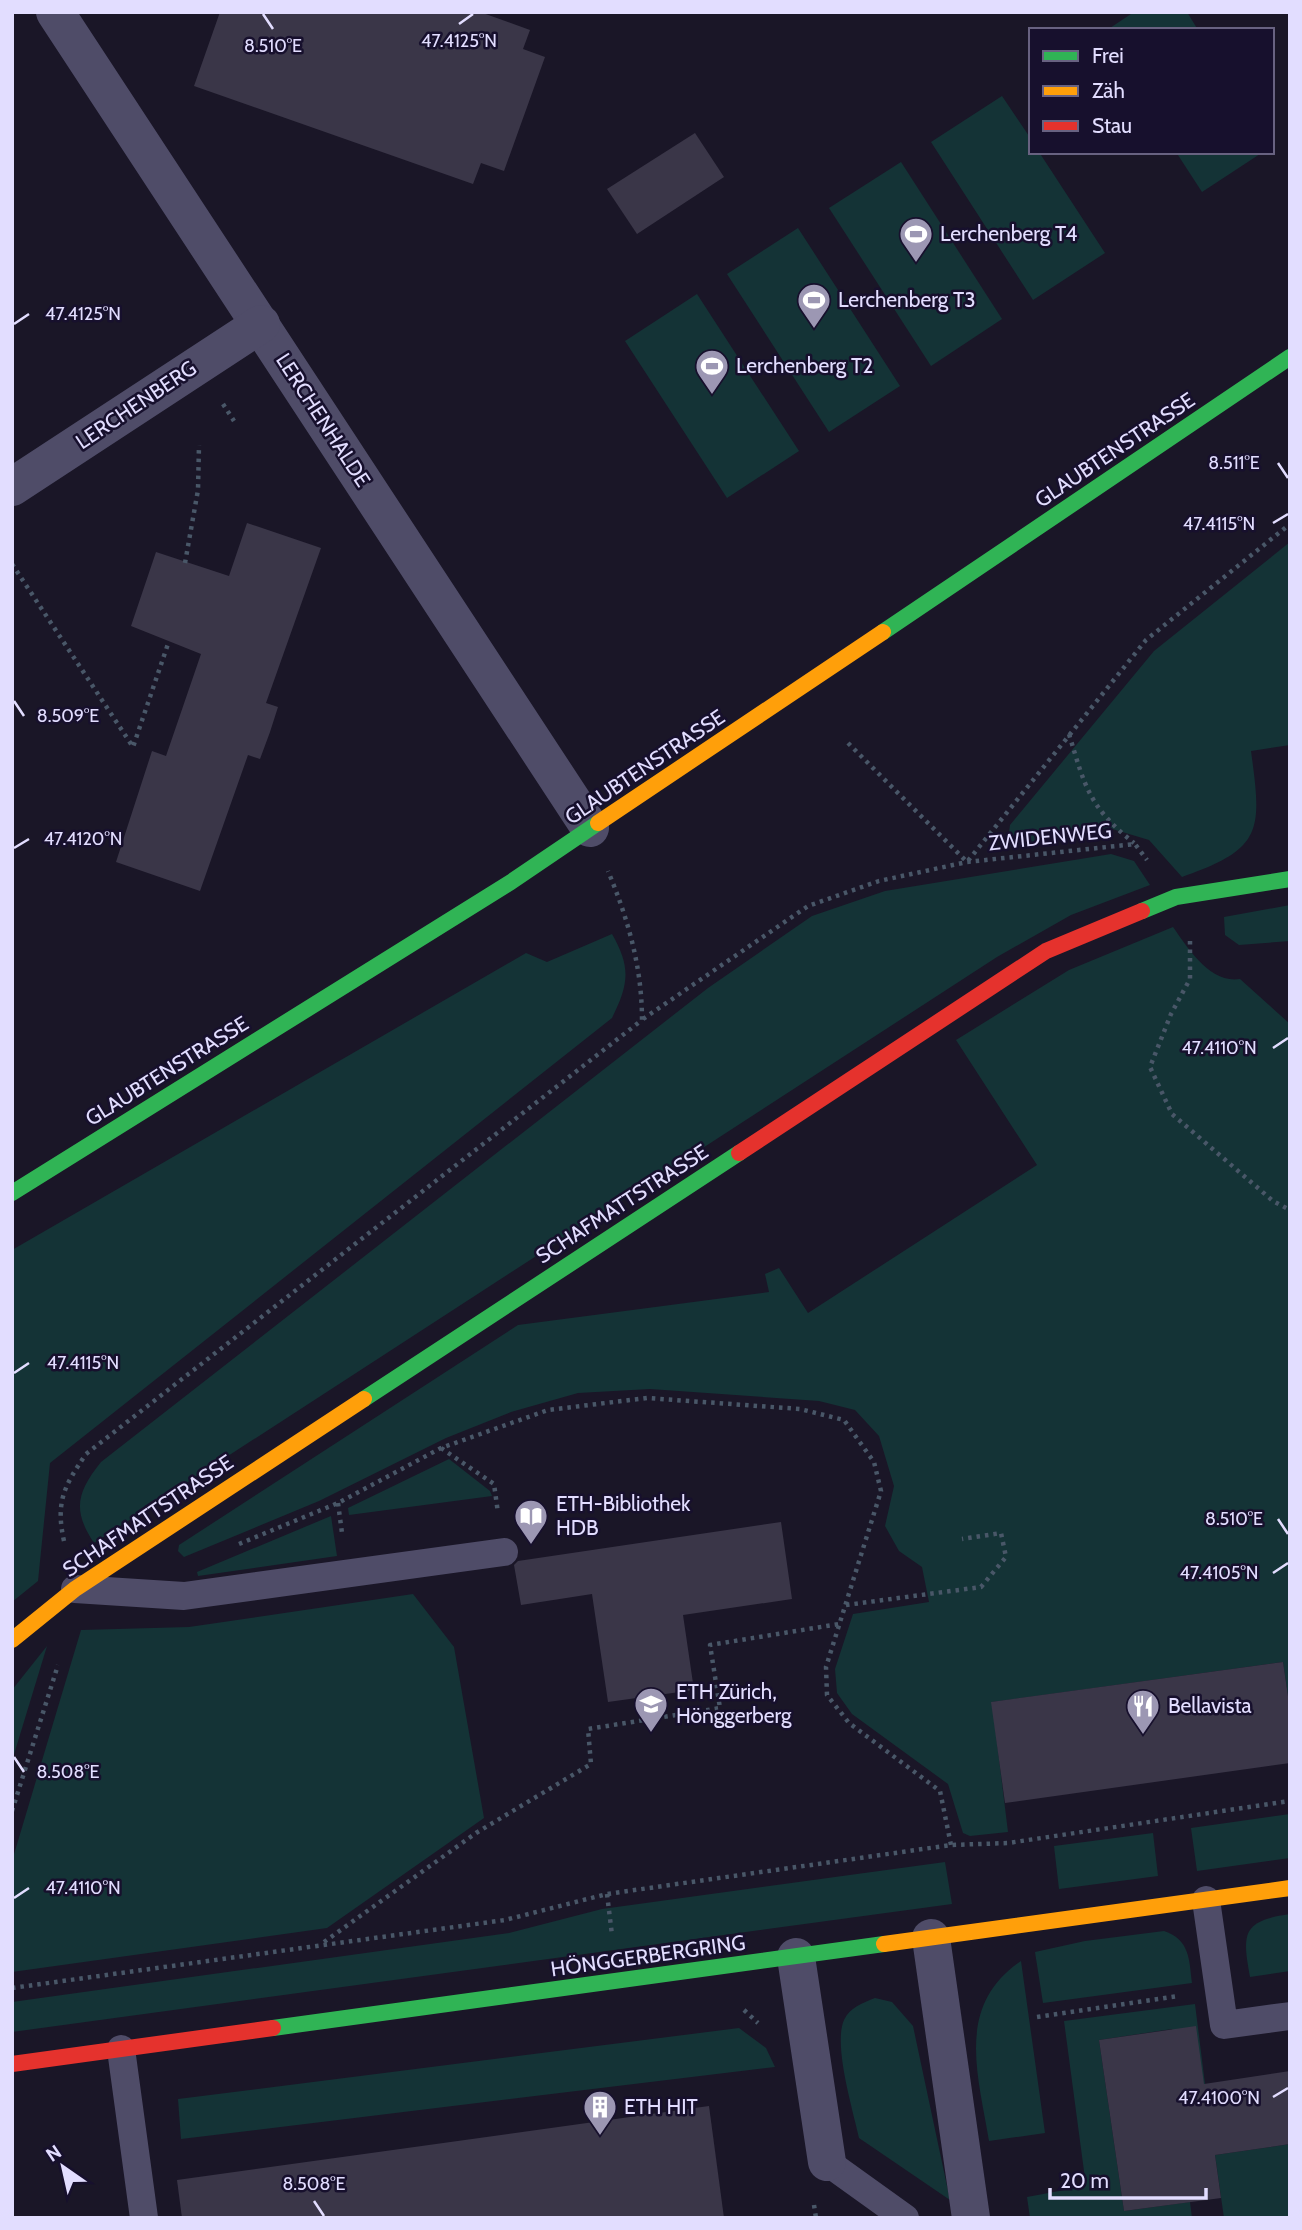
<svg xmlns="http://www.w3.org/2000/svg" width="1302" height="2230" viewBox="0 0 1302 2230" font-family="Cabin,sans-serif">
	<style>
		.green { fill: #143336 }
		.building { fill: #3a3648 }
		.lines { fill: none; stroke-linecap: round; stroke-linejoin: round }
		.path { stroke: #495768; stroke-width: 4.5; stroke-dasharray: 3.5 5; stroke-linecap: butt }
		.lane { stroke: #4f4c68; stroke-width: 28 }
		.street { stroke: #4f4c68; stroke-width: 38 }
		.fast { stroke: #30b455; stroke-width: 16 }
		.slow { stroke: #ff9f0a; stroke-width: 16 }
		.jam { stroke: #e5322d; stroke-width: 16 }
		.ticks { fill: none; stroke: #e2ddff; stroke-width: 2.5 }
		.labels { text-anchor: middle; stroke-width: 5; stroke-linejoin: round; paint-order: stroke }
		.poi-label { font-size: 21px; fill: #e2ddff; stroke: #17102d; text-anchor: start }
		.street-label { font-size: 21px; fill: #e2ddff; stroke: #17102d }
		.ticks-label { font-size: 18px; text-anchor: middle; fill: #e2ddff; stroke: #17102d; stroke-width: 5; stroke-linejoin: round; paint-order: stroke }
	</style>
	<rect width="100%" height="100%" fill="#1a1627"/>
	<g class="green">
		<path d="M1134,12H1187L1198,30H1107Z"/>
		<path d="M1002,96L1031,139V152H1039L1105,253L1033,300L931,142Z"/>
		<path d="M1176,152H1263L1202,192Z"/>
		<path d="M901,162L1002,319L931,366L829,208Z"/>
		<path d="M798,228L900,386L829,432L727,274Z"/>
		<path d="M697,294L799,451L727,498L625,341Z"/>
		<path d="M1290,542V745L1251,751C1262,831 1263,849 1182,877L1149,840L1109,828L1007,847L1010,825L1154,651Z"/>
		<path d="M1111,854L1134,861L1150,885L1071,915L997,957L94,1543C72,1510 77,1492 101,1462L708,988L812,916L885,891Z"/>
		<path d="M1290,905V941L1239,945L1225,935L1224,917Z"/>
		<path d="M1173,927C1188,948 1210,984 1240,979L1290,1024V1710L1283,1662L992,1702L1008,1832L970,1836L963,1833L948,1784L852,1714L837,1693L835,1669L853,1614L929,1602L922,1567L899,1551L885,1526L894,1486L879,1436L855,1410L819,1401L650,1389L578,1393L511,1412L446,1438L319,1501L184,1557L178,1551L179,1545L518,1325L769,1292L765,1274L779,1268L808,1313L1037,1165L956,1040L1069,970Z"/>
		<path d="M612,934C631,967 629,984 612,1018L50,1463L38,1581L12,1602V1250L526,953L547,962Z"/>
		<path d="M449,1459L490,1491L492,1496L349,1515L348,1508Z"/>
		<path d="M331,1516L337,1556L198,1576L197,1572Z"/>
		<path d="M413,1594L454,1647L484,1818L327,1928L12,1972V1861L81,1630L189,1627Z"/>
		<path d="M47,1646L12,1761V1690Z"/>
		<path d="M1290,1814V1858L1197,1871L1191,1828Z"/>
		<path d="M1153,1833L1158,1876L1059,1889L1054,1846Z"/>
		<path d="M945,1862L952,1904L12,2032V2002L509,1933L602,1909Z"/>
		<path d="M1290,1914V1971L1250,1977C1242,1933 1242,1921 1290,1914Z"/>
		<path d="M1164,1931C1190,1940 1189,1959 1192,1983L1043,2003L1035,1952L1085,1941Z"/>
		<path d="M1021,1961L1045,2133L989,2141C978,2074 955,2006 1021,1961Z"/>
		<path d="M875,1998L892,2002L913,2026L950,2200L859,2138C853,2110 833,2045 844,2020C850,2007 863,2003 875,1998Z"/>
		<path d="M1195,2004L1205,2084L1181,2087L1172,2029L1099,2040L1124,2211L1190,2202L1192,2218H1030L1027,2197L1086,2186L1064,2021Z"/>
		<path d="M739,2028L766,2048L775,2067L181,2139L178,2099Z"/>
		<path d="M1290,2144V2218H1224L1215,2155Z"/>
	</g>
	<g class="building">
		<path d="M220,12H480L530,30L523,49L545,57L504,171L481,163L473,184L194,86Z"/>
		<path d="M695,133L724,177L637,234L607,189Z"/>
		<path d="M247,523L321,548L266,703L278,707L270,732L260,759L248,755L200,891L116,862L152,751L166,756L201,654L131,626L156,552L229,576Z"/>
		<path d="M781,1522L792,1599L683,1615L694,1690L608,1702L592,1594L521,1605L514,1565L518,1561Z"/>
		<path d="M1283,1662L1290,1710V1763L1005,1803L991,1702Z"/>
		<path d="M1196,2026L1204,2084L1290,2071V2144L1215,2155L1221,2198L1124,2211L1099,2040Z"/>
		<path d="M709,2106L724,2218H182L177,2180Z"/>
	</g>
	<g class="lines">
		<g class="path">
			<path d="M223,404L234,421"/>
			<path d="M185,563L198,490L199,445"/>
			<path d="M12,564L133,747L169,641"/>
			<path d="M1069,734C1085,787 1089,807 1134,843"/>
			<path d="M848,743L967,862L1146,640L1290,524"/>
			<path d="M1190,941V979L1171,1014L1150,1067L1172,1114L1273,1201L1290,1210"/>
			<path d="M643,1019L808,906L879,881L967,862L1135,844L1147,860"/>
			<path d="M441,1448L494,1484L498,1513"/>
			<path d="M338,1503L342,1533"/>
			<path d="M64,1541C55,1501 65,1485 86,1454L642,1020C642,967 628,919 608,871"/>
			<path d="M239,1544L338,1503L441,1448L548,1410L647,1398L800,1409L844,1420L874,1462L881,1491L826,1667L827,1695L849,1723L940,1791L951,1845"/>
			<path d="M846,1605L981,1587L1006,1557L1001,1533L962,1539"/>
			<path d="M12,1811L58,1665"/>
			<path d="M607,1894L612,1935"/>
			<path d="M324,1942L476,1833L591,1764L588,1729L720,1708L710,1645L839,1624"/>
			<path d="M12,1988L505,1920L607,1894L951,1845L1008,1843L1290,1801"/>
			<path d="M744,2010L758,2023"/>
			<path d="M1037,2017L1178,1996"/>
			<path d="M814,2205L816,2218"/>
		</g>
		<g class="lane">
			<path d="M75,1589L184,1596L504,1552"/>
			<path d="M1206,1900L1224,2025L1290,2016"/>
			<path d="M121,2049L144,2218"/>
			<path d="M827,2162L905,2218"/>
		</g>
		<g class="street">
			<path d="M55,12L590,828"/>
			<path d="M12,487L261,324"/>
			<path d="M931,1938L971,2218"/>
			<path d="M796,1957L827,2162"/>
		</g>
		<g class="fast">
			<path d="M883,632L1290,357"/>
			<path d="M1142,911L1176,897L1290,879"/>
			<path d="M12,1193L511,882L598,823"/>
			<path d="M364,1399L739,1153"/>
			<path d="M273,2028L884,1944"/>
		</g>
		<g class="slow">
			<path d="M598,823L883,632"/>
			<path d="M12,1640L75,1589L364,1399"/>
			<path d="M884,1944L1290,1888"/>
		</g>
		<g class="jam">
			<path d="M739,1153L1046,951L1142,911"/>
			<path d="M12,2064L273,2028"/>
		</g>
	</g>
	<path class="ticks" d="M263,14L273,29M459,24L473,14M14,324L29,314M1278,463L1288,478M1273,523L1288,514M14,701L24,716M14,848L29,839M1273,1048L1288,1038M14,1373L29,1363M1278,1519L1288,1534M1273,1573L1288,1563M14,1757L24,1772M14,1898L29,1888M1273,2097L1288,2088M314,2201L324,2216"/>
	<defs>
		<symbol id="stadium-pin" viewBox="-11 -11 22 30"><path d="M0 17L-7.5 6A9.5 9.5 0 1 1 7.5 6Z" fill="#9c97b3" stroke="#17102d"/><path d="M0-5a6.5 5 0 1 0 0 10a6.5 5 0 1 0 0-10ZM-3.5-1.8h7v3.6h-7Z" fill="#fff"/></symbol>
		<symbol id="library-pin" viewBox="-11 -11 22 30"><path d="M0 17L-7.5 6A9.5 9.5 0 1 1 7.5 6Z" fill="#9c97b3" stroke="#17102d"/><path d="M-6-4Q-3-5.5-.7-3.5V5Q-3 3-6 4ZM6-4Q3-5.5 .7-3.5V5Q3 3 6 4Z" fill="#fff"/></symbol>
		<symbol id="university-pin" viewBox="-11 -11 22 30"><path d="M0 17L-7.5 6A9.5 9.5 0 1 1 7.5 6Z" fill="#9c97b3" stroke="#17102d"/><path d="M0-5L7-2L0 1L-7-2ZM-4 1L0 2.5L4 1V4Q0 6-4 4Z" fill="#fff"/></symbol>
		<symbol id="restaurant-pin" viewBox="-11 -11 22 30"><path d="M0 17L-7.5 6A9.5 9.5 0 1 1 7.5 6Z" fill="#9c97b3" stroke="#17102d"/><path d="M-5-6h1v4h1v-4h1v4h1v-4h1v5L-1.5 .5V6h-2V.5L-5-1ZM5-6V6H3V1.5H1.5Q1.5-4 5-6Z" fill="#fff"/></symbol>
		<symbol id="building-pin" viewBox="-11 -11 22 30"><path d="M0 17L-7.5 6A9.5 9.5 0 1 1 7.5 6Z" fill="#9c97b3" stroke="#17102d"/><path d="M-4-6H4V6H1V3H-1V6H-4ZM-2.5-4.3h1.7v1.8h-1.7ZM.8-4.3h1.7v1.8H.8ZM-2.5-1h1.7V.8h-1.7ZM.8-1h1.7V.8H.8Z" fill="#fff"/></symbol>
	</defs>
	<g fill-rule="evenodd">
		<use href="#stadium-pin" x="897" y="215" width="38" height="52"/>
		<use href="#stadium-pin" x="795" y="281" width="38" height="52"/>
		<use href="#stadium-pin" x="693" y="347" width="38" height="52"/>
		<use href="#library-pin" x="512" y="1497" width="38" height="52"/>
		<use href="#university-pin" x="632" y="1685" width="38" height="52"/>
		<use href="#restaurant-pin" x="1124" y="1687" width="38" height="52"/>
		<use href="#building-pin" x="581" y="2088" width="38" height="52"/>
	</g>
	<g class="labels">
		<g class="poi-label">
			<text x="940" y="241">Lerchenberg T4</text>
			<text x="838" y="307">Lerchenberg T3</text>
			<text x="736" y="373">Lerchenberg T2</text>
			<text x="556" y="1511">ETH-Bibliothek<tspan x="556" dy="24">HDB</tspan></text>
			<text x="676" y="1699">ETH Zürich,<tspan x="676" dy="24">Hönggerberg</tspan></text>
			<text x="1168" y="1713">Bellavista</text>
			<text x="624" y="2114">ETH HIT</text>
		</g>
		<g class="street-label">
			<text transform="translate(136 405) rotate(-34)" y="7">LERCHENBERG</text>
			<text transform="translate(323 420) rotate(57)" y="7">LERCHENHALDE</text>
			<text transform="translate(1115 450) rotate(-34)" y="7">GLAUBTENSTRASSE</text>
			<text transform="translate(645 767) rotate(-34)" y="7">GLAUBTENSTRASSE</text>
			<text transform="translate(1050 837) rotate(-6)" y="7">ZWIDENWEG</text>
			<text transform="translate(167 1071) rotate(-32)" y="7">GLAUBTENSTRASSE</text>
			<text transform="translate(622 1204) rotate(-33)" y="7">SCHAFMATTSTRASSE</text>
			<text transform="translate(148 1516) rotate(-34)" y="7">SCHAFMATTSTRASSE</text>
			<text transform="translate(648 1956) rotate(-8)" y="7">HÖNGGERBERGRING</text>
		</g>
	</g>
	<g class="ticks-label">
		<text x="459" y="47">47.4125°N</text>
		<text x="273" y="52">8.510°E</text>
		<text x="83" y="320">47.4125°N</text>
		<text x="1234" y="469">8.511°E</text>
		<text x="1219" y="530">47.4115°N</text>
		<text x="68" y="722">8.509°E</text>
		<text x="83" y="845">47.4120°N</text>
		<text x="1219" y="1054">47.4110°N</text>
		<text x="83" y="1369">47.4115°N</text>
		<text x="1234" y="1525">8.510°E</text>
		<text x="1219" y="1579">47.4105°N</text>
		<text x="68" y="1778">8.508°E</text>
		<text x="83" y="1894">47.4110°N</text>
		<text x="1219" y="2104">47.4100°N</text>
		<text x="314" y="2190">8.508°E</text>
	</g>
	<rect width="1302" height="2230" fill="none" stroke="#e2ddff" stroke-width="28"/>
	<rect x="1029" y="28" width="245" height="126" fill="#17102d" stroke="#686281" stroke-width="2"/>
	<rect x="1043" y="51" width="35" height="10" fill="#30b455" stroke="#686281" stroke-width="2"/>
	<text x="1092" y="63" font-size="21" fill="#e2ddff">Frei</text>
	<rect x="1043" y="86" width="35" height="10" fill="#ff9f0a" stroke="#686281" stroke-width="2"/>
	<text x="1092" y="98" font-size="21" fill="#e2ddff">Zäh</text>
	<rect x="1043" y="121" width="35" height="10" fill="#e5322d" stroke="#686281" stroke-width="2"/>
	<text x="1092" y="133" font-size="21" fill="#e2ddff">Stau</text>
	<g transform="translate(63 2167) rotate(326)" stroke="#17102d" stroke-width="5" paint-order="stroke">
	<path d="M0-5L12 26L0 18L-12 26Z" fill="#e2ddff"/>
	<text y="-10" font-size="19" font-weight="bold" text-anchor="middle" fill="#e2ddff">N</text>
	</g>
	<path d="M1050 2188v10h156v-10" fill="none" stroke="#e2ddff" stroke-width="3.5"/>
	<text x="1060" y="2188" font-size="21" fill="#e2ddff" stroke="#17102d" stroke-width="5" paint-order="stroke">20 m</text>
</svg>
